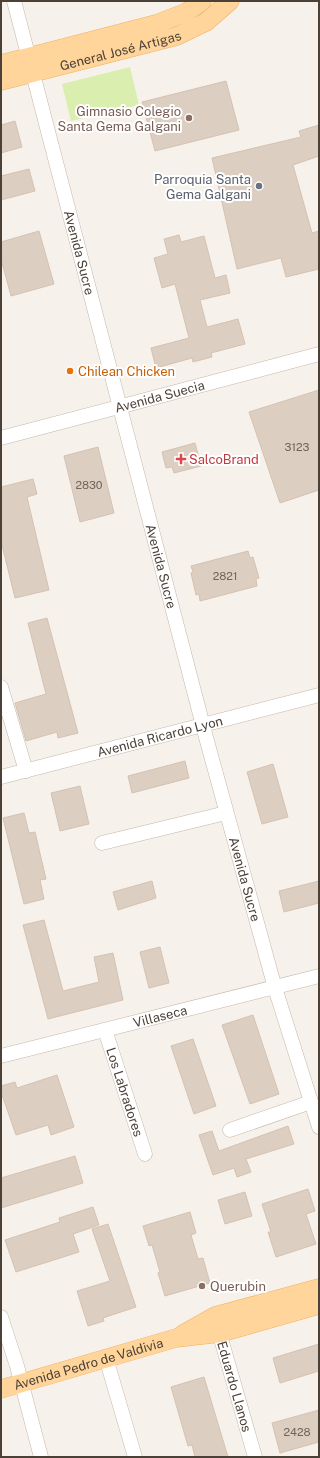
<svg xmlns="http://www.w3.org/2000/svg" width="320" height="1458" viewBox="0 0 320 1458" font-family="'Public Sans',sans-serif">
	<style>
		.green { fill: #daeeb0 }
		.building { fill: #ddcec2; stroke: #d5c2b1 }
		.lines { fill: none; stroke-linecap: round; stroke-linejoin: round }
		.minor-casing { stroke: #c3b8ac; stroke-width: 15 }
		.major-casing { stroke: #f0b15f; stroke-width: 19 }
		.minor { stroke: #fff; stroke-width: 14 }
		.major { stroke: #ffd59b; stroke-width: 18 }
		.education-dot { fill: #8d6e63; stroke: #fff; stroke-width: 1.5 }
		.worship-dot { fill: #6b7280; stroke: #fff; stroke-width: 1.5 }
		.food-dot { fill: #e8710a; stroke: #fff; stroke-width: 1.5 }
		.health-dot { fill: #e0444e; stroke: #fff; stroke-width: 1.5 }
		.labels { text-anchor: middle; stroke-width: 4; stroke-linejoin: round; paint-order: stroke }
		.number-label { font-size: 11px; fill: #70645a }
		.street-label { font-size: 13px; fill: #4c4137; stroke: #fff }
		.education-label { font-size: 13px; fill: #785e54; stroke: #fff; text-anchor: end }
		.worship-label { font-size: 13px; fill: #5b616d; stroke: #fff; text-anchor: end }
		.food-label { font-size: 13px; fill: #c56008; stroke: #fff; text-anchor: start }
		.health-label { font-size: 13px; fill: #be3a42; stroke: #fff; text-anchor: start }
	</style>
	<rect width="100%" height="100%" fill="#f7f1eb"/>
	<path class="green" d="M130,67L139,105L71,121L62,84Z"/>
	<g class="building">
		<path d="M226,81L239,130L155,151L142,102Z"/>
		<path d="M15,121L22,147L1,153V125Z"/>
		<path d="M319,125V156L293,165L312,233L319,231V269L286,277L281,258L237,269L212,158L301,137L299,131Z"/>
		<path d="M29,169L35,191L1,200V176Z"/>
		<path d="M39,231L54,284L11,296L1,259V242Z"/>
		<path d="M179,235L181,242L204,236L215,278L226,275L230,293L200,300L207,327L238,319L245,344L211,353L212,357L193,362L192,358L156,368L151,348L189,338L175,284L162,288L154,258L168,254L164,239Z"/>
		<path d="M319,390V490L280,503L249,412Z"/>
		<path d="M195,443L201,466L174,473L172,467L166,468L162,452Z"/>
		<path d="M98,447L114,513L80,522L64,456Z"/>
		<path d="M33,479L37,494L27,497L49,590L15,598L1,541V487Z"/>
		<path d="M248,551L250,558L253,557L259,578L256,579L257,586L200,601L199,594L196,595L191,573L193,572L191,566Z"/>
		<path d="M47,618L78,733L58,738L57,732L26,741L15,703L46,694L28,623Z"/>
		<path d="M185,761L189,778L132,793L128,776Z"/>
		<path d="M273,764L288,817L262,824L247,772Z"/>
		<path d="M80,786L89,824L60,831L51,793Z"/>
		<path d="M24,813L29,833L35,832L46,879L40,880L44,899L24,904L3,818Z"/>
		<path d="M152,881L156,898L118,910L113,892Z"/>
		<path d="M319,881V903L284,912L279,891Z"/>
		<path d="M44,920L63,991L99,982L94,957L113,953L123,1000L48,1019L23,925Z"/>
		<path d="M160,947L169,983L149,988L140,952Z"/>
		<path d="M253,1015L279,1094L250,1104L222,1025Z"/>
		<path d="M193,1039L216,1106L194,1114L171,1046Z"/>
		<path d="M57,1075L74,1127L51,1135L48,1125L16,1135L1,1092V1086L15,1082L17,1088Z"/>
		<path d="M288,1126L294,1144L246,1159L251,1172L237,1177L234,1168L213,1175L199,1135L212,1131L219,1151Z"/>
		<path d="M75,1156L83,1183L1,1208V1178Z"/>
		<path d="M308,1189L315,1211L306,1214L316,1244L276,1257L268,1232H271L262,1204Z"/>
		<path d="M245,1192L252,1216L225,1224L218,1200Z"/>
		<path d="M93,1207L99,1225L73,1234L79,1252L16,1272L5,1240L60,1222L59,1218Z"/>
		<path d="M190,1212L196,1233L191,1235L198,1259L203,1258L210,1283L165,1296L158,1273L160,1272L152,1245L149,1246L143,1226Z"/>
		<path d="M108,1224L136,1307L103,1318L104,1321L88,1326L77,1291L110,1281L92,1229Z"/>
		<path d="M319,1344V1371L280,1383L273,1358Z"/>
		<path d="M204,1377L228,1457H195L192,1445L188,1446L171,1387Z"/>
		<path d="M319,1410V1442L280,1453L272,1423Z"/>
	</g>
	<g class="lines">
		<defs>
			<g id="minor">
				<path id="s1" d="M14,1L207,741L275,988L319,1127"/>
				<path id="s2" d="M1,438L319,354"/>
				<path d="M1,687L26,771"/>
				<path id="s3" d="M1,777L319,695"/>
				<path d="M102,843L226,813"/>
				<path id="s4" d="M105,1030L145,1154"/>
				<path id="s5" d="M1,1056L319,976"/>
				<path d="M230,1130L311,1102"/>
				<path d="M1,1317L17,1366L41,1457"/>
				<path id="s6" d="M217,1325L255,1457"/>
				<path d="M106,1358L135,1457"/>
			</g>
			<g id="major">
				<path d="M1,64L156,24L187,12L202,1"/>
				<path id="s7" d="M1,81L177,36L206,22L230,1"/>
				<path d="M183,1334L215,1316L319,1288"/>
				<path id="s8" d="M1,1389L176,1338L220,1333L319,1305"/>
			</g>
		</defs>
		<use href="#minor" class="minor-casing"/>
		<use href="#major" class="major-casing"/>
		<use href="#minor" class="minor"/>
		<use href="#major" class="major"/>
	</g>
	<g class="education-dot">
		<circle cx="189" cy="118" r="4"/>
		<circle cx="202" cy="1286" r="4"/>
	</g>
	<circle class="worship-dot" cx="259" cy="186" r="4"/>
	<circle class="food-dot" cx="70" cy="371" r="4"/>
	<path class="health-dot" d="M179 453h4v4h4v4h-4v4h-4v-4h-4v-4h4z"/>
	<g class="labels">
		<g class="number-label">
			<text x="297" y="451">3123</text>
			<text x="89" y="489">2830</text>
			<text x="225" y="580">2821</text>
			<text x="297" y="1436">2428</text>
		</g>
		<g class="street-label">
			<text dy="5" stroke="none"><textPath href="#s7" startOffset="123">General José Artigas</textPath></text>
			<text dy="5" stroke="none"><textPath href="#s1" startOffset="260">Avenida Sucre</textPath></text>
			<text dy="5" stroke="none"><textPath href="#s2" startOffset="164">Avenida Suecia</textPath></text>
			<text dy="5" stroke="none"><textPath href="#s1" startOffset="584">Avenida Sucre</textPath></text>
			<text dy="5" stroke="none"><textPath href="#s3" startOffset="164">Avenida Ricardo Lyon</textPath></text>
			<text dy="5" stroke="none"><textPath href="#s1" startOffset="908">Avenida Sucre</textPath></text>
			<text dy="5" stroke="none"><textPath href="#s5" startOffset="164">Villaseca</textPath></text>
			<text dy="5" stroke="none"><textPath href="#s4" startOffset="65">Los Labradores</textPath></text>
			<text dy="5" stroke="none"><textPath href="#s8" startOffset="91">Avenida Pedro de Valdivia</textPath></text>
			<text dy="5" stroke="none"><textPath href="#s6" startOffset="64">Eduardo Llanos</textPath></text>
		</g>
		<g class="education-label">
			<text x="181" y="116">Gimnasio Colegio<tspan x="181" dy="15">Santa Gema Galgani</tspan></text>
			<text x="210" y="1291" text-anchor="start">Querubin</text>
		</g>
		<g class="worship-label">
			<text x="251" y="184">Parroquia Santa<tspan x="251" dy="15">Gema Galgani</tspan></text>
		</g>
		<g class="food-label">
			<text x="78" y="376">Chilean Chicken</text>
		</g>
		<g class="health-label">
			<text x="189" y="464">SalcoBrand</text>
		</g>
	</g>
	<rect width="320" height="1458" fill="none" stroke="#4c4137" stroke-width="4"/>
</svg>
